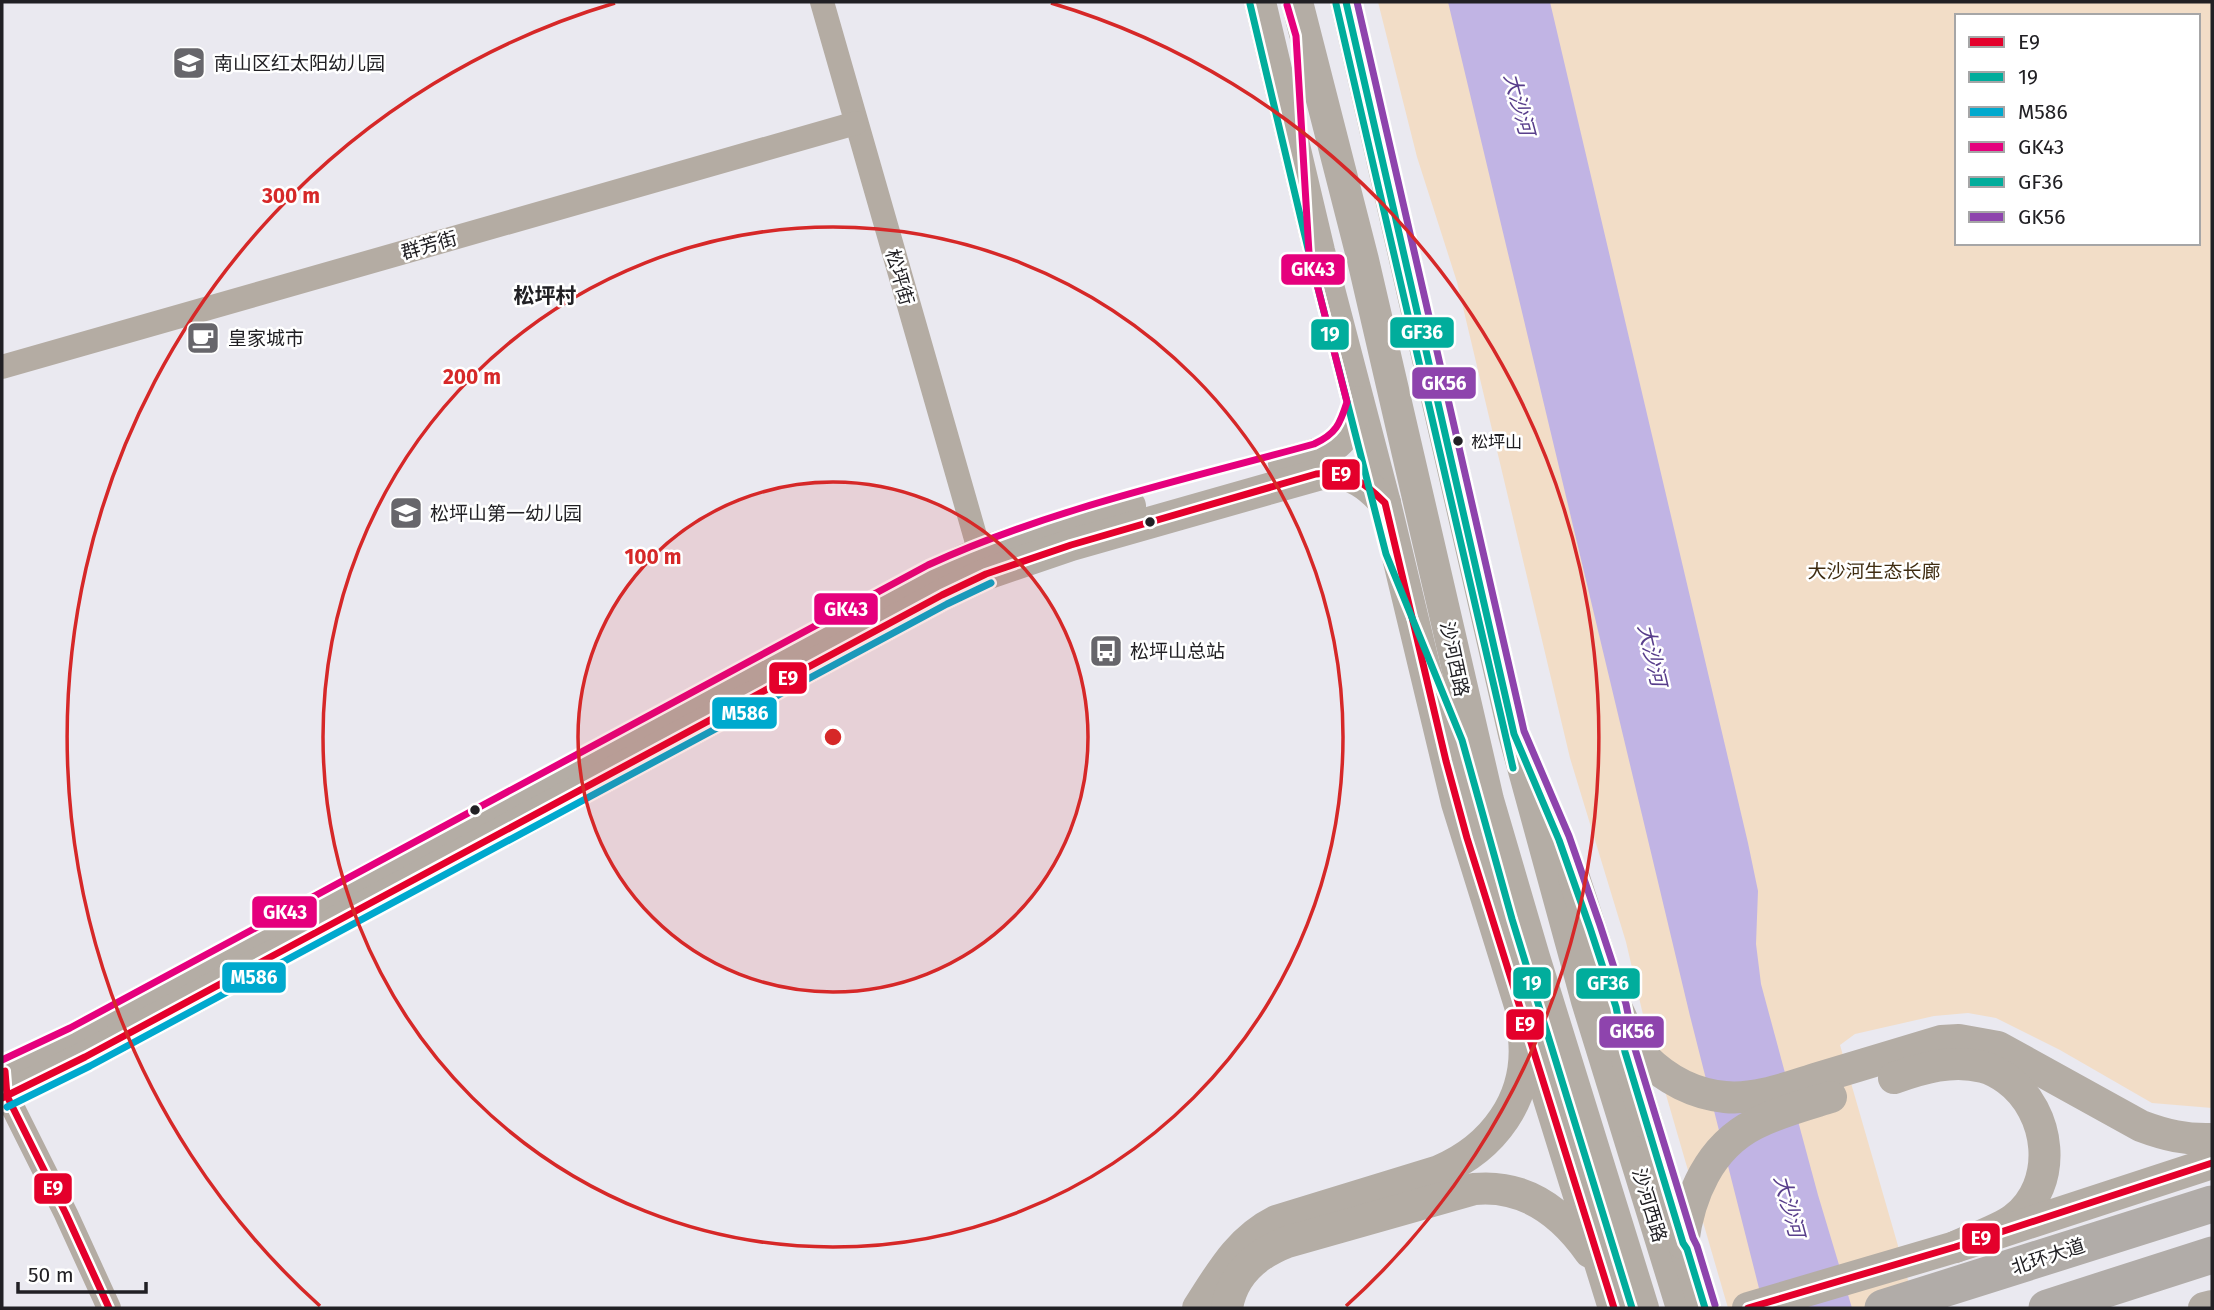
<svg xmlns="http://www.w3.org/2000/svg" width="2214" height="1310" viewBox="0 0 2214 1310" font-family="'Fira Sans','Noto Sans SC',sans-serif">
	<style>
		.green { fill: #f2ddc7; fill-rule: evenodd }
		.water { fill: #c1b4e4 }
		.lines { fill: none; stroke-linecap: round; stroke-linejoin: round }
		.minor { stroke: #b4aca3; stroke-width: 24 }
		.major { stroke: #b4ada5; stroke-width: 32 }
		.highway { stroke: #b1aca8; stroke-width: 37 }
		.bus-1-casing { stroke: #fff; stroke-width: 12 }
		.bus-2-casing { stroke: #fff; stroke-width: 12 }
		.bus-3-casing { stroke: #fff; stroke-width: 12 }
		.bus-4-casing { stroke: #fff; stroke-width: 12 }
		.bus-5-casing { stroke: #fff; stroke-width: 12 }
		.bus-6-casing { stroke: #fff; stroke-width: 12 }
		.bus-1 { stroke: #e4002b; stroke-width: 7 }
		.bus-2 { stroke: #01ad9c; stroke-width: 7 }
		.bus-3 { stroke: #00a9ce; stroke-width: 7 }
		.bus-4 { stroke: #e5007d; stroke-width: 7 }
		.bus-5 { stroke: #01ad9c; stroke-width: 7 }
		.bus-6 { stroke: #8e44ad; stroke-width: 7 }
		.ring { fill: none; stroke: #d62828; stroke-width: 3.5 }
		.bus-dot { fill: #212024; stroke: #fff; stroke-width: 2.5 }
		.labels { text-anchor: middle; stroke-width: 5; stroke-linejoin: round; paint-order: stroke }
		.bus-label { font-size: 17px; fill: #212024; stroke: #fff; text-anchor: start }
		.poi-label { font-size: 19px; fill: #212024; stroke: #fff; text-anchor: start }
		.street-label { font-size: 19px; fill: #212024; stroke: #fff }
		.park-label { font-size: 19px; fill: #3f2c11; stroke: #fff }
		.water-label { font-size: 21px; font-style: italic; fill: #583e8b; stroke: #fff }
		.neighbourhood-label { font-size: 21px; font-weight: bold; fill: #212024; stroke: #fff }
		.centre { fill: #d62828; stroke: #fff; stroke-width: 3.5 }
		.ring-label { font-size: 21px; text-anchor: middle; font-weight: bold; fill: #d62828; stroke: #fff; stroke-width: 5; stroke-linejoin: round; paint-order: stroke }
		.line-badge { stroke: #fff; stroke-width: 2.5 }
		.badge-label { font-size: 19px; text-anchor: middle; font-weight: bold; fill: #fff }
	</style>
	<rect width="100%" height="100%" fill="#eae9f0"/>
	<path class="green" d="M1378,2H2212V1108L2152,1103L2060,1050L1996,1018L1968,1013L1934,1016L1855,1034L1840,1045L1916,1308H1728L1644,1019L1626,942L1570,758L1457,282L1417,157ZM1957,16H2198V243H1957Z"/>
	<path class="water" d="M1448,2H1550L1748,843L1758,891L1756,944L1761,984L1818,1195L1852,1308H1764L1690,1016Z"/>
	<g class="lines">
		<g class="minor">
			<path d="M822,2L980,553"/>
			<path d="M2,367L856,123"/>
			<path d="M2,1091L7,1096L66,1214L109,1308"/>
		</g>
		<g class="major">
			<path d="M1260,2L1319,251L1385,503L1457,803L1614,1308"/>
			<path d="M1297,2L1363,260L1488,800L1534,957L1643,1308"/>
			<path d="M1346,2L1514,734L1587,1001L1682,1308"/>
			<path d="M1284,463C1329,450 1345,451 1358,402"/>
			<path d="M1574,878L1616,1007L1625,1052L1647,1123"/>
			<path d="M1616,1007C1625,1024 1631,1045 1645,1058C1666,1079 1694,1094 1725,1097C1756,1100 1789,1087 1818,1078C1859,1066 1900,1053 1941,1041L1959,1040L1998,1047L2141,1126C2165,1135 2186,1140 2212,1139"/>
			<path d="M2,1072L75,1037L932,575L980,553L1065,524L1130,506"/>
			<path d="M1894,1078C1923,1068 1952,1059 1983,1067C1991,1069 2000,1074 2007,1079C2051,1111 2060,1184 2014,1219C2001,1229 1972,1239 1955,1247"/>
			<path d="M2,1098L85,1057L942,595L986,574L1071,545L1328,472C1353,473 1369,485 1385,503"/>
			<path d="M1677,1223L1705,1308"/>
			<path d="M1683,1243C1689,1196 1709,1147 1755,1124C1778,1112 1805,1105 1831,1097"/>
			<path d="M1198,1308C1220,1274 1238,1240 1276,1221L1439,1171C1493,1148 1530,1099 1524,1038"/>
			<path d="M1227,1308C1232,1275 1256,1254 1287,1242L1474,1189C1525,1184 1562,1212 1590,1252"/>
			<path d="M1748,1308L1955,1247L2212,1163"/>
			<path d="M2204,1308L2212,1306"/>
		</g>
		<g class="highway">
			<path d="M1883,1308L2212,1204"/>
			<path d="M2047,1308L2212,1255"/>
		</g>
		<defs>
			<g id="bus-1">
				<path d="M2,1072L5,1071L7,1096L66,1214L109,1308"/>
				<path d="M2,1098L85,1057L942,595L986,574L1071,545L1316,474C1348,470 1363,481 1385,503L1446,761L1467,838L1614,1308"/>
				<path d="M1748,1308L1955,1247L2212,1163"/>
			</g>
			<g id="bus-2">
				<path d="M1250,4L1309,253L1386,554L1462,740L1512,919L1632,1308"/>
				<path d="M1336,4L1513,768"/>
			</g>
			<path id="bus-3" d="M7,1107L90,1066L947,604L991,583"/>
			<path id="bus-4" d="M2,1060L70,1028L928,565C1050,509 1184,480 1314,444C1336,434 1340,424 1347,402L1309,253L1296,36L1287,5"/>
			<path id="bus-5" d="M1346,2L1514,734L1559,840L1590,928L1616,1007L1625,1052L1683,1243L1687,1249L1705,1308"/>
			<path id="bus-6" d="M1357,2L1524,731L1569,836L1600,925L1626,1004L1635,1049L1693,1238L1697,1246L1715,1305"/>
		</defs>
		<use href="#bus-1" class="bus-1-casing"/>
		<use href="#bus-2" class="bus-2-casing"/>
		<use href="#bus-3" class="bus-3-casing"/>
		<use href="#bus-4" class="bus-4-casing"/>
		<use href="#bus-5" class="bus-5-casing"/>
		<use href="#bus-6" class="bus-6-casing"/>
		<use href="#bus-1" class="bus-1"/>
		<use href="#bus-2" class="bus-2"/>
		<use href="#bus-3" class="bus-3"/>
		<use href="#bus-4" class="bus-4"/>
		<use href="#bus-5" class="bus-5"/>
		<use href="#bus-6" class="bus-6"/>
	</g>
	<circle cx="833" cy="737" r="255" fill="#d62828" fill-opacity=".12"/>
	<g class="ring">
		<circle cx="833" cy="737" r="255"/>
		<circle cx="833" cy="737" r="510"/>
		<path d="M320 1306A766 766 0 0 1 615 3M1051 3A766 766 0 0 1 1346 1306"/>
	</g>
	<defs>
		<symbol id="school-square" viewBox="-11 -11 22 22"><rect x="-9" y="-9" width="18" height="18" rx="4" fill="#67666b" stroke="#fff"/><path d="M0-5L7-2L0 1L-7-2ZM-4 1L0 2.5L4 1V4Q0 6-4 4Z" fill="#fff"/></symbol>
		<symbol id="cafe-square" viewBox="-11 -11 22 22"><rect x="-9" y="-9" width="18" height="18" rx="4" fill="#67666b" stroke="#fff"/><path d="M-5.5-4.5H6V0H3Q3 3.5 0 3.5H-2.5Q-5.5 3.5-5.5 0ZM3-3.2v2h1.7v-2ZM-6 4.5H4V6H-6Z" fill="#fff"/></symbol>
		<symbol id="bus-square" viewBox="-11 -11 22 22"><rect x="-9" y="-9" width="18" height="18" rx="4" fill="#67666b" stroke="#fff"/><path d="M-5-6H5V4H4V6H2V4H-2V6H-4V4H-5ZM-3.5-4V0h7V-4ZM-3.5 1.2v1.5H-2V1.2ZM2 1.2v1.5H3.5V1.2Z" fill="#fff"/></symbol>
	</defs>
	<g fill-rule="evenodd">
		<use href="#school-square" x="170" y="44" width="38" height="38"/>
		<use href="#cafe-square" x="184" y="319" width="38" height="38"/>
		<use href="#school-square" x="387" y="494" width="38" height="38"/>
		<use href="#bus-square" x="1087" y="632" width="38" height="38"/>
	</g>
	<g class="bus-dot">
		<circle cx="1458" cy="441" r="6"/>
		<circle cx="1150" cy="522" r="6"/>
		<circle cx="475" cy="810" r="6"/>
	</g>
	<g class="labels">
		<g class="bus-label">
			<text x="1471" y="448">松坪山</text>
		</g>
		<g class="poi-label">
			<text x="214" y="70">南山区红太阳幼儿园</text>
			<text x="228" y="345">皇家城市</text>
			<text x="430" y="520">松坪山第一幼儿园</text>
			<text x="1130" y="658">松坪山总站</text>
		</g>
		<g class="street-label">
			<text transform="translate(429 245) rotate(-16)" y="7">群芳街</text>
			<text transform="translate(900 277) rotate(74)" y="7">松坪街</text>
			<text transform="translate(1455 659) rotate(78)" y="7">沙河西路</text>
			<text transform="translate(1650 1205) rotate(73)" y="7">沙河西路</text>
			<text transform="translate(2048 1256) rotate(-18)" y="7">北环大道</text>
		</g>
		<g class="park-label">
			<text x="1874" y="578">大沙河生态长廊</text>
		</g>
		<g class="water-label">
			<text transform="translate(1519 104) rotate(75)" y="7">大沙河</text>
			<text transform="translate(1652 655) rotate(77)" y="7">大沙河</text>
			<text transform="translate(1789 1206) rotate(75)" y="7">大沙河</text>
		</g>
		<g class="neighbourhood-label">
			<text x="545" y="303">松坪村</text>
		</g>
	</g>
	<circle cx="833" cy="737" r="10" class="centre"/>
	<g class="ring-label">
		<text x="291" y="203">300 m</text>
		<text x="472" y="384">200 m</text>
		<text x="653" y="564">100 m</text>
	</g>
	<g class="line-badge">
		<rect x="1280" y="253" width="66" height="33" rx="7" fill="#e5007d"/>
		<rect x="1389" y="316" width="66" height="33" rx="7" fill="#01ad9c"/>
		<rect x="1310" y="318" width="40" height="33" rx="7" fill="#01ad9c"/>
		<rect x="1411" y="366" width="66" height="34" rx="7" fill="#8e44ad"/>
		<rect x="1321" y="458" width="40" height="33" rx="7" fill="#e4002b"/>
		<rect x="813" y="592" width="66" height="34" rx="7" fill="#e5007d"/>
		<rect x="768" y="661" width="40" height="34" rx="7" fill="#e4002b"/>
		<rect x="711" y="696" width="67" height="34" rx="7" fill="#00a9ce"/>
		<rect x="251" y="895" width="67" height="34" rx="7" fill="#e5007d"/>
		<rect x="221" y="961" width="66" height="33" rx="7" fill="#00a9ce"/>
		<rect x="1512" y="966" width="40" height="34" rx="7" fill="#01ad9c"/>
		<rect x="1575" y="967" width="66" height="33" rx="7" fill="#01ad9c"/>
		<rect x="1505" y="1008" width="40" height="33" rx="7" fill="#e4002b"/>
		<rect x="1598" y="1015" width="67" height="34" rx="7" fill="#8e44ad"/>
		<rect x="33" y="1172" width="40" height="33" rx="7" fill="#e4002b"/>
		<rect x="1961" y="1222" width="40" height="33" rx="7" fill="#e4002b"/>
	</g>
	<g class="badge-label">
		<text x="1313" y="276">GK43</text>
		<text x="1422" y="339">GF36</text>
		<text x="1330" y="341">19</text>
		<text x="1444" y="390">GK56</text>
		<text x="1341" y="481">E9</text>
		<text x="846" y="616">GK43</text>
		<text x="788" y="685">E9</text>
		<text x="745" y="720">M586</text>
		<text x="285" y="919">GK43</text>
		<text x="254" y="984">M586</text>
		<text x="1532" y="990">19</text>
		<text x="1608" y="990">GF36</text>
		<text x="1525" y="1031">E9</text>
		<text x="1632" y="1038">GK56</text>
		<text x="53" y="1195">E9</text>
		<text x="1981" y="1245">E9</text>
	</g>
	<rect width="2214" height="1310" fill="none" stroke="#212024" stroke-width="7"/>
	<rect x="1955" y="14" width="245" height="231" fill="#ffffff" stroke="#a6a6a7" stroke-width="2"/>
	<rect x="1969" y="37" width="35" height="10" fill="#e4002b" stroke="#a6a6a7" stroke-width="2"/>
	<text x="2018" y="49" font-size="21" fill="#212024">E9</text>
	<rect x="1969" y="72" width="35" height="10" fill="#01ad9c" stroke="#a6a6a7" stroke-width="2"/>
	<text x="2018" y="84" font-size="21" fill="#212024">19</text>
	<rect x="1969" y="107" width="35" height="10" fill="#00a9ce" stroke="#a6a6a7" stroke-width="2"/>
	<text x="2018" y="119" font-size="21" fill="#212024">M586</text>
	<rect x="1969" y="142" width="35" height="10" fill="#e5007d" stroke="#a6a6a7" stroke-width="2"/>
	<text x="2018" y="154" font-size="21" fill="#212024">GK43</text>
	<rect x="1969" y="177" width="35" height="10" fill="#01ad9c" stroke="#a6a6a7" stroke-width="2"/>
	<text x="2018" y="189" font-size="21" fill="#212024">GF36</text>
	<rect x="1969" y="212" width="35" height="10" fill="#8e44ad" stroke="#a6a6a7" stroke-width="2"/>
	<text x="2018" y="224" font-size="21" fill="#212024">GK56</text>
	<path d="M18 1282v10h128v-10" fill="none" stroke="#212024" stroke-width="3.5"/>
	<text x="28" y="1282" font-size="21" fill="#212024" stroke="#ffffff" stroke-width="5" paint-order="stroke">50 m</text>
</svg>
